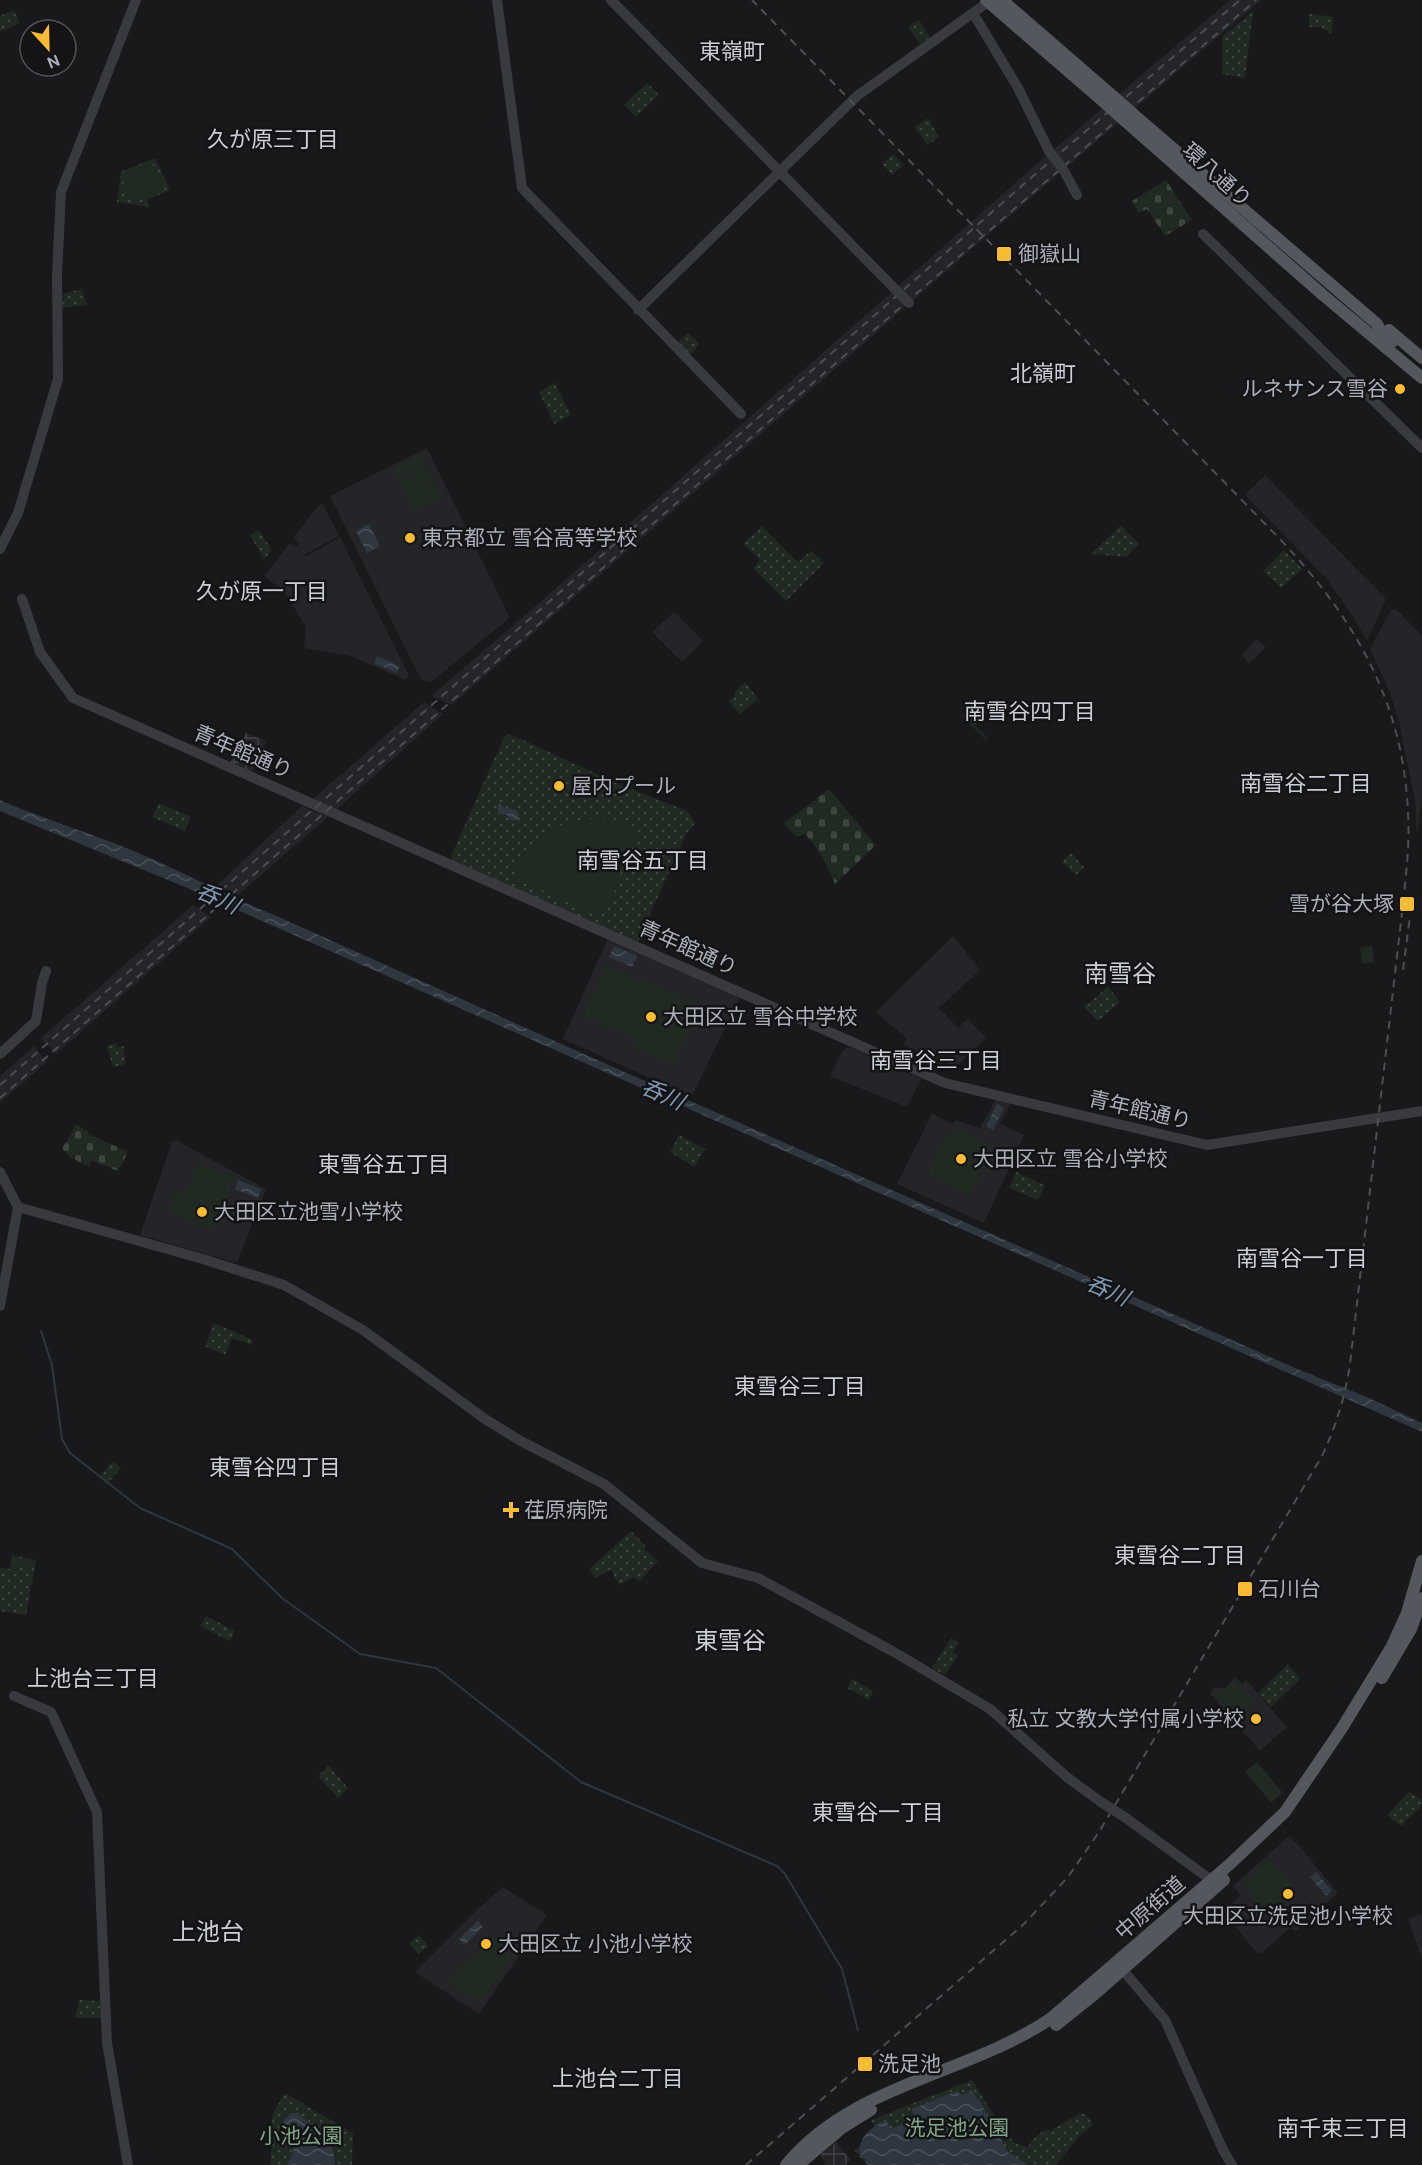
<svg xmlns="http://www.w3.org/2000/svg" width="1422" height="2165" viewBox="0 0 1422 2165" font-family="'DM Sans','Noto Sans JP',sans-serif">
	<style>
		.built { fill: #252428 }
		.industrial { fill: url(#industrial-grid) }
		.grass { fill: url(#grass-dots) }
		.cemetery { fill: url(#cemetery-stones) }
		.garden { fill: #202922 }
		.water { fill: url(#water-waves) }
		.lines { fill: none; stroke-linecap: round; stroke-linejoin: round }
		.stream { stroke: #2e3740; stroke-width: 2 }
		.minor { stroke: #393a40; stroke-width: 10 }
		.major { stroke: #55575f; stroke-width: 12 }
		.rail { stroke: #4c4e55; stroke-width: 2; stroke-dasharray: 8 6; stroke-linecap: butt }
		.minor-bridge { stroke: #393a40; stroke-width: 10 }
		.major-bridge { stroke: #55575f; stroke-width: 12 }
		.poi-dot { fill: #f7bc34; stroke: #141316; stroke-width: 2 }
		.labels { text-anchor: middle; stroke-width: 5; stroke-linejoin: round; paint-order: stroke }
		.street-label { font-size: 21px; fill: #abafbb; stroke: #141316 }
		.poi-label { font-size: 21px; fill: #abafbb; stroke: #141316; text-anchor: start }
		.park-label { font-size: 21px; fill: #81a685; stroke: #141316 }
		.neighbourhood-label { font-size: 22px; fill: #ccced7; stroke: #141316 }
		.water-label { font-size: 22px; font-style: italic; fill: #819cb6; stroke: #141316 }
		.quarter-label { font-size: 24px; fill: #ccced7; stroke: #141316 }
	</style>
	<defs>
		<pattern id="industrial-grid" width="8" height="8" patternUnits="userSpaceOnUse" patternTransform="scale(1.5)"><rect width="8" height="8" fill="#252428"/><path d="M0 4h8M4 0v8" fill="none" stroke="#424145"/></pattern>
		<pattern id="grass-dots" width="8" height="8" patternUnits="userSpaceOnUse" patternTransform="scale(1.5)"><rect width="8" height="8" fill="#202922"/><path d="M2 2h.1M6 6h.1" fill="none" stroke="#3e4640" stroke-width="1.8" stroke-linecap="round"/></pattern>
		<pattern id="cemetery-stones" width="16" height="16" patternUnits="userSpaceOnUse" patternTransform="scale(1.5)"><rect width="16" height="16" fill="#202922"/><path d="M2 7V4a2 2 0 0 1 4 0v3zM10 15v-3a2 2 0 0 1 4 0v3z" fill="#3e4640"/></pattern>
		<pattern id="water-waves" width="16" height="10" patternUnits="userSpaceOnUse" patternTransform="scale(1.5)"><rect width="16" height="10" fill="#2e3740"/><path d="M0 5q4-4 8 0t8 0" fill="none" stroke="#4a515a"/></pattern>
	</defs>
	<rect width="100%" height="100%" fill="#19181b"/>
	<g class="built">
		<path d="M1230,0H1261L974,247L452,705L431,696L539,603L1048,154Z"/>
		<path d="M427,448L509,616L507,620L431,682L422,680L414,666L330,496Z"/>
		<path d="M1265,475L1385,598V602L1367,641L1352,615L1325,577L1245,495Z"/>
		<path d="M320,504L324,505L339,536L304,555L307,556L340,537L409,675L406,680L348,655L307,649L304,646L306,627L284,591L264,576L290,543L296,547L300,543L293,538Z"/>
		<path d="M1396,609L1422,636V796L1417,835L1415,800L1398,718L1390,693L1370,649L1391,610Z"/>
		<path d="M674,612L703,641L682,662L652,632Z"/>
		<path d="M1256,639L1266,647L1249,664L1242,655Z"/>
		<path d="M424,702L443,714L337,809L313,799Z"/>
		<path d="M302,806L328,817L238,895L217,885Z"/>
		<path d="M193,905L211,917L56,1054L41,1038Z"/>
		<path d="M953,936L980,970L939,1008L958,1028L968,1019L986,1038L955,1068L944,1062L933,1073L917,1067L927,1056L903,1044L907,1039L876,1012Z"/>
		<path d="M608,938L740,997L693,1094L688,1095L563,1039Z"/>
		<path d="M34,1046L47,1062L0,1103V1076Z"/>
		<path d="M849,1047L921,1079L907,1107L830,1076L843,1050Z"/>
		<path d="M995,1100L1011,1103L1000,1124L1024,1135L984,1223L897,1184L932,1113L952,1124L956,1120L980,1128Z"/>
		<path d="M176,1140L266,1189L237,1263L140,1235L172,1142Z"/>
		<path d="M1235,1677L1242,1684L1246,1680L1287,1727L1260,1751L1210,1694L1213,1687L1225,1688Z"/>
		<path d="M1289,1836L1301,1848L1338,1893L1296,1931L1290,1928L1261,1953H1257L1223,1911L1241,1895L1233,1886Z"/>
		<path d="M503,1887L547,1915L479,2014L415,1972L480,1907Z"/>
		<path d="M1422,1914V1959L1408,1918Z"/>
	</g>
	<g class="industrial">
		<path d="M246,733L266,741L252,773L229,764Z"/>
		<path d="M836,2142L851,2160L845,2165H825L821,2154Z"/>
	</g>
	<g class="grass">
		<path d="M14,10L20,23L0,32V16Z"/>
		<path d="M1253,11L1245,78L1222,74V37Z"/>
		<path d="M1309,14L1333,17L1332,34L1321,27H1309Z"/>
		<path d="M919,20L930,37L920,44L908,27Z"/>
		<path d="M647,83L659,95L636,117L624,105Z"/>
		<path d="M928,118L939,137L927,145L915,127Z"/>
		<path d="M893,154L904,165L892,175L882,164Z"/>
		<path d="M155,158L170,190L147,200L149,207L117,202L121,172Z"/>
		<path d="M82,289L87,305L62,308L63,294Z"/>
		<path d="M688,332L700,344L689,355L677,343Z"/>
		<path d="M555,383L571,415L554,424L539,392Z"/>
		<path d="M1121,525L1139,544L1126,557L1091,554Z"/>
		<path d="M762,526L798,562L811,551L824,563L786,601L753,568L760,560L743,544Z"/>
		<path d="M259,530L272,550L264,559L250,535Z"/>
		<path d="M1284,550L1302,569L1281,588L1263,571Z"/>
		<path d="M745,682L758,699L740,714L728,700L735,697L734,693Z"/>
		<path d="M976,702L988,713L975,726L988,738L986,740L962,716Z"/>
		<path d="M510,734L614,782L687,811L695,823L686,834L637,944L453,862L451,856L504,737Z"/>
		<path d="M159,803L191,817L185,831L152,817Z"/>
		<path d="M1071,853L1084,867L1076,875L1062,862Z"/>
		<path d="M1108,987L1120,1002L1098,1021L1084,1007Z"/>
		<path d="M116,1043L117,1047L124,1046L125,1064L113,1067L107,1046Z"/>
		<path d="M679,1135L705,1149L694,1167L670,1152Z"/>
		<path d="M1016,1172L1045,1185L1038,1200L1009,1188Z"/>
		<path d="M214,1323L253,1340L251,1345L232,1338L225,1355L205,1346Z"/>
		<path d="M113,1461L121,1468L107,1484L99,1477Z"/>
		<path d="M631,1531L646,1546L644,1549L658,1561L639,1582L634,1577L619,1585L611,1570L595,1578L589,1569Z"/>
		<path d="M12,1555L36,1560L26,1615L0,1611V1568L10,1569Z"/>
		<path d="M206,1616L235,1631L230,1641L200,1626Z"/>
		<path d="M951,1638L959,1643L953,1652L958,1656L945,1675L932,1668Z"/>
		<path d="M1288,1664L1300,1679L1271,1707L1258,1693Z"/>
		<path d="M852,1679L873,1691L869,1700L847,1688Z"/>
		<path d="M329,1766L348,1788L338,1798L318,1776Z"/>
		<path d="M1409,1792L1422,1800V1806L1401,1826L1387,1815Z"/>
		<path d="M419,1935L428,1946L419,1954L409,1943Z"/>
		<path d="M79,2000L101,2001V2018H75Z"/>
		<path d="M972,2080L1006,2134L1015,2143L1028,2147L1033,2139L1046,2129L1050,2131L1080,2113L1085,2114L1094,2124L1082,2133L1056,2165H867L855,2151L875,2128L871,2120Z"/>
		<path d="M285,2093L353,2133L352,2165H270L272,2142L270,2141L273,2113Z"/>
	</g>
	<g class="cemetery">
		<path d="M1166,180L1192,220L1165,236L1147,209L1139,213L1132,201Z"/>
		<path d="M829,789L876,845L835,884C827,866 819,849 805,834L796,837L784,823Z"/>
		<path d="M76,1124L89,1132V1134L128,1152L118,1171L92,1161L89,1167L70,1157L62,1149Z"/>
	</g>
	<g class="garden">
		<path d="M151,161L165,191L146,199L129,195L120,176L132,171L131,169Z"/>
		<path d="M421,454L428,468L398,482L391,468Z"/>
		<path d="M429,469L435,483L406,497L399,483Z"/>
		<path d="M436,484L443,498L413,512L406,498Z"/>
		<path d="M598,818L617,820L639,829L621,869V879L606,909L592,913L515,878C524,836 559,821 598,818Z"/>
		<path d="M1372,946L1374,962L1362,964L1360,947Z"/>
		<path d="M605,964L702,1005L672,1065L636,1049L633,1038L583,1017Z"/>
		<path d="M958,1129L995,1148L971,1196L927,1175L947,1134Z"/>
		<path d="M197,1163L235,1177L215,1229L168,1212L177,1189L186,1193Z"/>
		<path d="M16,1557L35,1561L33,1568L14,1565Z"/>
		<path d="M1235,1680L1255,1701L1243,1713L1245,1715L1241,1720L1249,1729L1247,1732L1213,1695L1216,1693L1219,1695Z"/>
		<path d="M1257,1762L1283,1793L1271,1803L1245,1772Z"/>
		<path d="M1270,1858L1296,1889L1266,1916L1249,1896L1251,1891L1244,1881Z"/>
		<path d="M491,1938L498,1940L511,1949L510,1955L514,1958L479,2003L463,1992L460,1994L447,1980Z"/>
	</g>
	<g class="water">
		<path d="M369,524L380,546L367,553L356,531Z"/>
		<path d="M377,656L400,666L397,673L374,663Z"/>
		<path d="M0,800C44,819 90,833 134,851C183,872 231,898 281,918L613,1067L1302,1371L1367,1397L1422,1423V1432L185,887L0,811Z"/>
		<path d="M500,804L503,807L516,810L519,815L518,819L512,821L507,815L498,814V806Z"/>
		<path d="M614,946L637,956L632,967L609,957Z"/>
		<path d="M997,1104L1004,1108L993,1130L986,1126Z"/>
		<path d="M238,1180L261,1189L258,1198L235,1189Z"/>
		<path d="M1316,1872L1332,1891L1326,1896L1310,1877Z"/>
		<path d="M478,1921L483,1927L465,1945L459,1939Z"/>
		<path d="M957,2091L961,2095L971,2091L979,2100L1008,2152L1028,2165H869L859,2152C861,2135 871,2127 886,2120L891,2129L915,2119L912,2109Z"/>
		<path d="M298,2113L310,2124L315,2123C329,2134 334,2148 335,2165H287C292,2157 297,2143 292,2134C289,2128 285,2129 283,2121L290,2114Z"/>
	</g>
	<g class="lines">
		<path class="stream" d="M41,1331L52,1365L62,1439L70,1453L140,1508L232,1549L282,1598L360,1654L436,1668L581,1782L777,1866L785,1874L842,1969L858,2030"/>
		<g class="minor">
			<path d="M497,0L522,188L741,414"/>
			<path d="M611,0L893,287"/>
			<path d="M973,13L1018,88L1049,151"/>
			<path d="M1063,169L1077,195"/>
			<path d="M1203,234L1422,448"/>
			<path d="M638,310L857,96L991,0"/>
			<path d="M0,549L18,513L58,379L57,275L61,192L136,0"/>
			<path d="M22,599L40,652L73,698L945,1083L1207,1145L1422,1111"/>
			<path d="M0,1054L36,1021L42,983L46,971"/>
			<path d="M0,1172L18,1207L0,1306"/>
			<path d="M18,1207L203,1259L284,1285L363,1330L485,1419L519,1440L604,1484L702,1563L758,1578L894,1652L990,1709L1068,1778L1101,1802"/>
			<path d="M14,1696L51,1712L97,1812L107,2043L128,2165"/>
			<path d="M1126,1818L1218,1885"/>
			<path d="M1122,1969L1165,2020L1223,2150L1232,2165"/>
		</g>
		<g class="major">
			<path d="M986,0L1105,103"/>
			<path d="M1002,0L1114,97"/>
			<path d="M1132,113L1377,324L1382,334L1392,342"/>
			<path d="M1124,120L1323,295L1422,378"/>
			<path d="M1389,330L1422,358"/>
			<path d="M1382,1678L1411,1629L1422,1598"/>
			<path d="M1056,2025L1096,1993L1224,1880"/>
			<path d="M786,2165C852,2084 967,2075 1050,2019L1230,1864L1285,1812L1342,1728L1392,1646L1407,1613L1422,1561"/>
			<path d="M798,2165L842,2128L871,2110"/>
		</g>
		<g class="rail">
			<path d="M1403,970L1410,916"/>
			<path d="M0,1085L1033,176L1240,0"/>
			<path d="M0,1098L821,376L1256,0"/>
			<path d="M746,2165L1024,1924L1068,1877L1099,1832L1322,1456C1336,1426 1345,1397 1350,1364L1403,904C1406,873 1410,843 1408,813C1403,699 1353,616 1277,536L752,0"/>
		</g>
		<g class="minor-bridge">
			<path d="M1049,151L1063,169"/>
			<path d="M893,287L909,303"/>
			<path d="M1101,1802L1126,1818"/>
		</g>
		<g class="major-bridge">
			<path d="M1114,97L1132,113"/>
			<path d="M1105,103L1124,120"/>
		</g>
	</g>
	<g class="poi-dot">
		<rect x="996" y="246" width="16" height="16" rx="3"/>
		<circle cx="1400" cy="389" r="6"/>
		<circle cx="410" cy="538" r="6"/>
		<circle cx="559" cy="786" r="6"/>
		<rect x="1399" y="896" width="16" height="16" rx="3"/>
		<circle cx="651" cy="1017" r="6"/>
		<circle cx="961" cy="1159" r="6"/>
		<circle cx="202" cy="1212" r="6"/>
		<path d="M508 1501h6v6h6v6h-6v6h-6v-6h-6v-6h6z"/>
		<rect x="1237" y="1581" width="16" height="16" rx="3"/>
		<circle cx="1256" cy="1719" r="6"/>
		<circle cx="1288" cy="1894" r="6"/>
		<circle cx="486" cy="1944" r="6"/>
		<rect x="857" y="2056" width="16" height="16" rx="3"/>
	</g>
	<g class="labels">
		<g class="street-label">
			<text transform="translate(1217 175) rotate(42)" y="7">環八通り</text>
			<text transform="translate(243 752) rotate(23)" y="7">青年館通り</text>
			<text transform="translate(688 948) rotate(24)" y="7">青年館通り</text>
			<text transform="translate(1140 1110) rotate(13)" y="7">青年館通り</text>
			<text transform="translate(1150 1908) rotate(-41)" y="7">中原街道</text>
		</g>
		<g class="poi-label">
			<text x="1018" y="261">御嶽山</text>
			<text x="1388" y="396" text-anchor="end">ルネサンス雪谷</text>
			<text x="422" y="545">東京都立 雪谷高等学校</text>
			<text x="571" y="793">屋内プール</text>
			<text x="1394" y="911" text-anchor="end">雪が谷大塚</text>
			<text x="663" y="1024">大田区立 雪谷中学校</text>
			<text x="973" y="1166">大田区立 雪谷小学校</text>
			<text x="214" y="1219">大田区立池雪小学校</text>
			<text x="524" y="1517">荏原病院</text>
			<text x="1258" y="1596">石川台</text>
			<text x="1244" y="1726" text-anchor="end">私立 文教大学付属小学校</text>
			<text x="1288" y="1923" text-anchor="middle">大田区立洗足池小学校</text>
			<text x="498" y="1951">大田区立 小池小学校</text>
			<text x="878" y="2071">洗足池</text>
		</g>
		<g class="park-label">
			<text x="957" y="2135">洗足池公園</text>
			<text x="301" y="2143">小池公園</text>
		</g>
		<g class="neighbourhood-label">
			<text x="732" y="59">東嶺町</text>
			<text x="273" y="147">久が原三丁目</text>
			<text x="1043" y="381">北嶺町</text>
			<text x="262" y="599">久が原一丁目</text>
			<text x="1030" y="719">南雪谷四丁目</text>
			<text x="1306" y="791">南雪谷二丁目</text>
			<text x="643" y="868">南雪谷五丁目</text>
			<text x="936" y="1068">南雪谷三丁目</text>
			<text x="384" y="1172">東雪谷五丁目</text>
			<text x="1302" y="1266">南雪谷一丁目</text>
			<text x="800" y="1394">東雪谷三丁目</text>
			<text x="275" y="1475">東雪谷四丁目</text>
			<text x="1180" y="1563">東雪谷二丁目</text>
			<text x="93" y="1686">上池台三丁目</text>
			<text x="878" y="1820">東雪谷一丁目</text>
			<text x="618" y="2086">上池台二丁目</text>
			<text x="1343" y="2136">南千束三丁目</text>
		</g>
		<g class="water-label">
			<text transform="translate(218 898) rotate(24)" y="8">呑川</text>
			<text transform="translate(663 1094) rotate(24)" y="8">呑川</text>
			<text transform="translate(1108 1290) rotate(24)" y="8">呑川</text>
		</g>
		<g class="quarter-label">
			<text x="1120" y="982">南雪谷</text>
			<text x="730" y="1649">東雪谷</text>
			<text x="208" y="1940">上池台</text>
		</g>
	</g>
	<g transform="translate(48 48) rotate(158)"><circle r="28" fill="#141316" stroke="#505158" stroke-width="1.5"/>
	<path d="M0-4.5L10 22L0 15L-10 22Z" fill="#f7bc34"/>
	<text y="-9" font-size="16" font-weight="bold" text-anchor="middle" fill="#abafbb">N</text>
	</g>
</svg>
